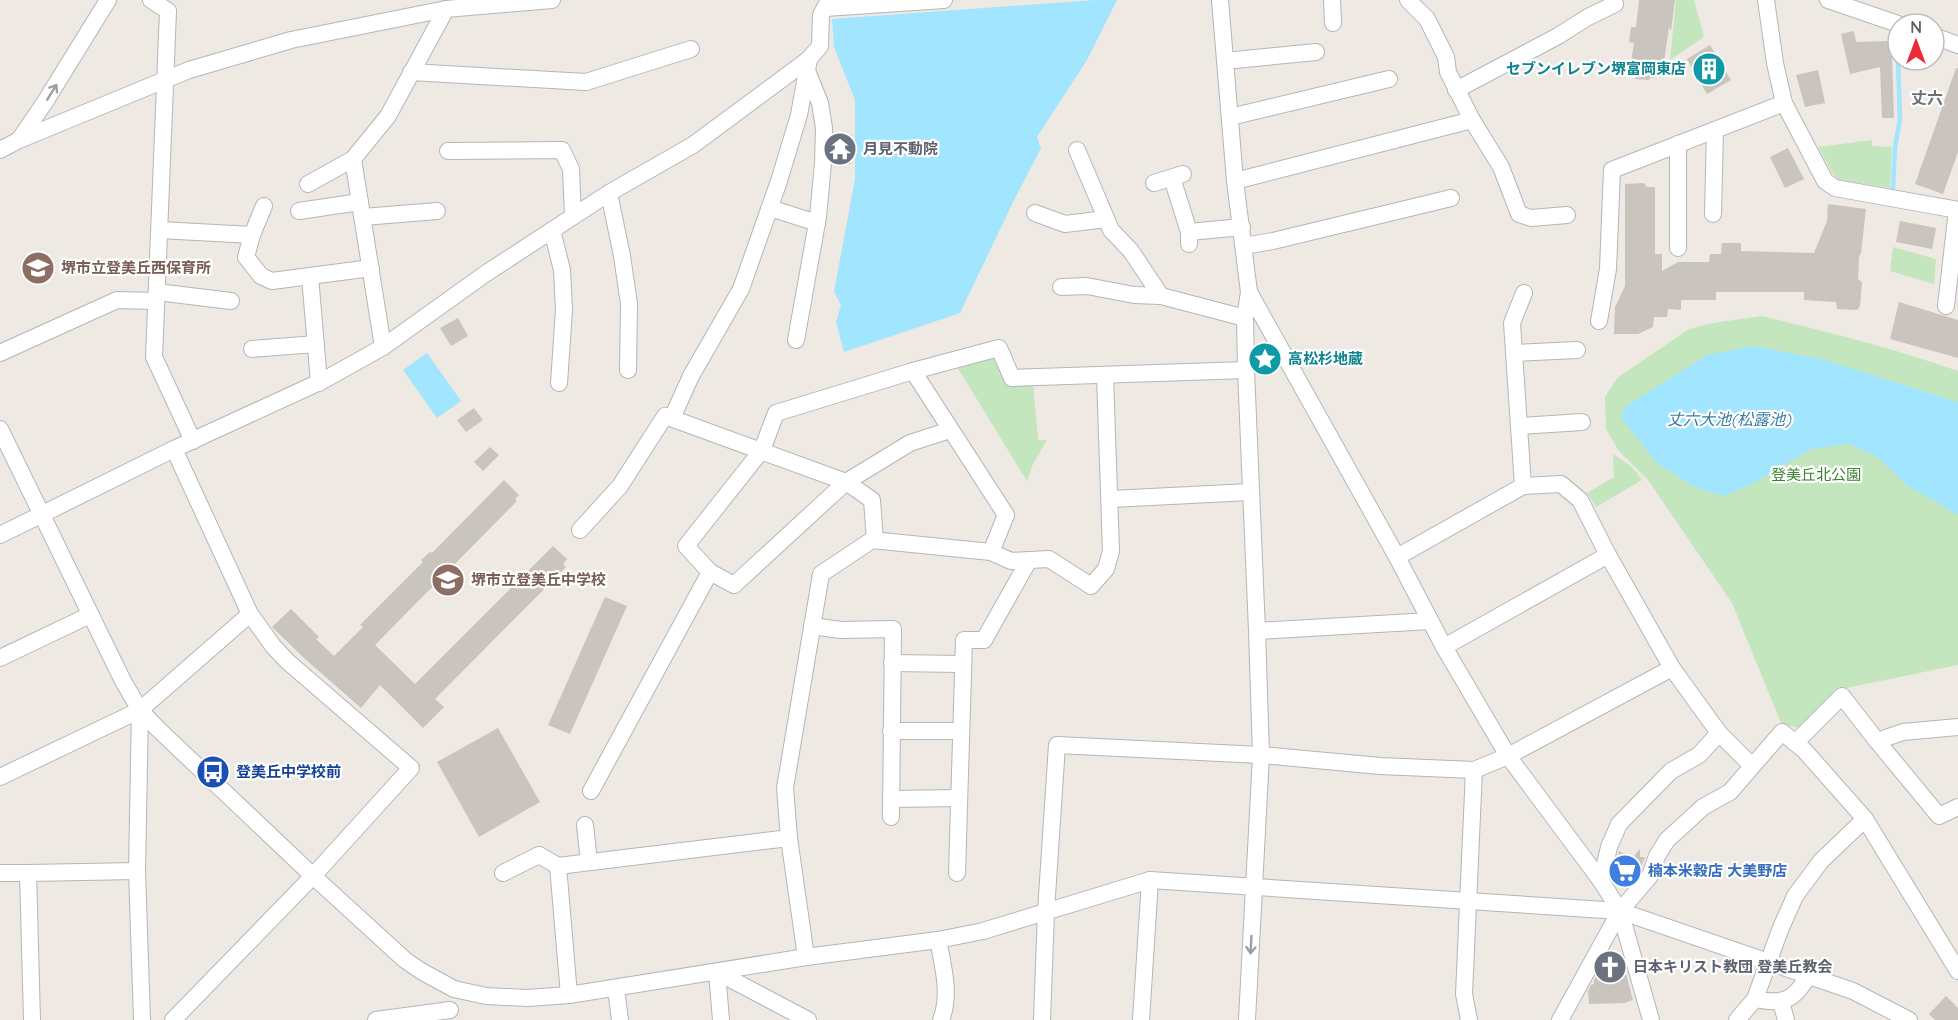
<svg xmlns="http://www.w3.org/2000/svg" width="1958" height="1020" viewBox="0 0 1958 1020" font-family="Quicksand,'Noto Sans JP',sans-serif">
	<style>
		.green { fill: #c4e6be }
		.water { fill: #a1e5ff }
		.lines { fill: none; stroke-linecap: round; stroke-linejoin: round }
		.stream { stroke: #a1e5ff; stroke-width: 4.5 }
		.building { fill: #c9c4be }
		.minor-casing { stroke: #b3b6ba; stroke-width: 18 }
		.minor { stroke: #fff; stroke-width: 16 }
		.oneway { stroke: #9ca0a1 }
		.labels { text-anchor: middle; stroke-width: 4.5; stroke-linejoin: round; paint-order: stroke }
		.culture-label { font-size: 15px; font-weight: bold; fill: #0d838f; stroke: #fff; text-anchor: end }
		.worship-label { font-size: 15px; font-weight: bold; fill: #5b616d; stroke: #fff; text-anchor: start }
		.education-label { font-size: 15px; font-weight: bold; fill: #785e54; stroke: #fff; text-anchor: start }
		.park-label { font-size: 15px; fill: #3b8332; stroke: #fff }
		.transit-label { font-size: 15px; font-weight: bold; fill: #164399; stroke: #fff; text-anchor: start }
		.shop-label { font-size: 15px; font-weight: bold; fill: #366cbe; stroke: #fff; text-anchor: start }
		.neighbourhood-label { font-size: 16px; font-weight: bold; fill: #6b7275; stroke: #fff }
		.water-label { font-size: 16px; font-style: italic; fill: #377ba2; stroke: #fff }
	</style>
	<rect width="100%" height="100%" fill="#eee9e2"/>
	<g class="green">
		<path d="M1676,0H1694L1704,37L1670,60Z"/>
		<path d="M1872,140V146L1892,147L1890,188L1839,180L1833,174L1818,147Z"/>
		<path d="M1893,247L1936,259L1934,284L1890,271Z"/>
		<path d="M1762,316C1828,332 1894,348 1958,371V665L1841,689L1801,729L1781,723L1732,603L1648,480L1618,450L1606,429L1605,397L1617,378L1689,329L1713,323Z"/>
		<path d="M994,357L998,359L1007,385L1033,382L1038,440H1047L1033,464L1027,481L957,367Z"/>
		<path d="M1613,454L1632,467L1642,480L1596,507L1587,493L1614,477Z"/>
	</g>
	<g class="water">
		<path d="M1095,0H1117L1087,60L1037,137L1041,148L1014,200L960,313L844,352L836,322L841,305L834,292L855,179V100L834,47L832,19Z"/>
		<path d="M1753,346L1821,359L1958,402V515L1908,486L1877,457L1849,444L1811,449L1752,484L1724,496L1694,487L1657,463L1621,418L1625,407L1707,355Z"/>
		<path d="M427,353L461,401L437,418L403,370Z"/>
	</g>
	<g class="lines">
		<g class="stream">
			<path d="M1896,42L1898,56"/>
			<path d="M1893,188L1895,147L1900,119L1898,60"/>
		</g>
	</g>
	<g class="building">
		<path d="M1639,0H1675L1671,31L1669,27L1662,76L1650,78L1649,80L1635,79V68H1630L1634,43L1629,42L1631,27H1636Z"/>
		<path d="M1854,31L1856,42L1890,41V56H1892L1894,118H1882L1880,67L1850,74L1841,34Z"/>
		<path d="M1710,45L1731,80L1707,94L1687,59Z"/>
		<path d="M1956,68H1958V152L1943,194L1915,184Z"/>
		<path d="M1818,70L1825,103L1805,107L1796,75Z"/>
		<path d="M834,135H852L851,164H833Z"/>
		<path d="M1788,148L1804,179L1785,188L1770,157Z"/>
		<path d="M1644,183L1647,187H1655V254H1662V271L1678,262H1709L1710,254H1721L1722,243H1741V251L1814,253L1827,221L1828,204L1866,209L1861,253L1859,257L1858,279L1862,282L1860,306L1857,310L1837,309L1836,302L1804,300V292H1716V300H1681V310L1668,309L1667,317H1654L1653,327L1638,334H1614L1615,307L1625,286V184Z"/>
		<path d="M1900,221L1936,228L1932,249L1896,242Z"/>
		<path d="M1899,302L1958,320V358L1890,339Z"/>
		<path d="M458,318L468,336L451,346L440,328Z"/>
		<path d="M474,408L483,420L466,432L457,420Z"/>
		<path d="M490,447L499,455L483,471L474,462Z"/>
		<path d="M504,480L519,495L515,499L517,501L375,645L415,684L553,546L567,559L563,564L566,567L435,699L444,707L423,728L380,685L361,708L304,658L272,627L291,609L319,637L316,639L334,656L363,627L360,625L423,562L421,560L430,552L432,553Z"/>
		<path d="M605,597L627,606L570,734L548,725Z"/>
		<path d="M498,728L540,802L479,837L437,762Z"/>
		<path d="M1640,849V857H1645L1639,872L1615,868L1619,851L1632,858Z"/>
		<path d="M1622,959L1633,1000L1624,1003L1589,1004L1588,991L1591,985L1594,984V980L1602,965Z"/>
		<path d="M1946,996L1958,1008V1020H1935L1929,1014Z"/>
	</g>
	<g class="lines">
		<defs>
			<g id="minor">
				<path d="M151,0L168,11L154,357L193,441"/>
				<path d="M1220,0L1235,181L1249,292L1245,318L1246,370L1257,631L1261,755L1247,1020"/>
				<path d="M1332,0L1333,23"/>
				<path d="M1408,0L1427,19L1446,57L1448,72L1472,120L1501,167L1519,214L1531,218L1567,215"/>
				<path d="M1766,0L1775,63L1784,103L1825,181L1835,188L1958,210"/>
				<path d="M1828,0L1898,24"/>
				<path d="M825,8L944,0"/>
				<path d="M1934,36L1958,45"/>
				<path d="M1225,61L1316,52"/>
				<path d="M411,72L586,82L691,49"/>
				<path d="M1456,90L1558,36L1588,17L1615,4"/>
				<path d="M1230,117L1389,79"/>
				<path d="M19,140L45,102L108,0"/>
				<path d="M0,150L19,140L189,70L291,40L446,9L552,0"/>
				<path d="M1077,150L1111,230L1131,251L1161,296L1245,318"/>
				<path d="M448,151L562,150L571,169L573,216"/>
				<path d="M1172,178L1189,232V244"/>
				<path d="M1235,181L1472,120"/>
				<path d="M1154,183L1183,174"/>
				<path d="M308,184L353,159"/>
				<path d="M609,193L622,256L629,304L628,370"/>
				<path d="M264,206L252,235L246,257L261,276L272,281L371,268"/>
				<path d="M770,208L817,223"/>
				<path d="M299,211L360,202"/>
				<path d="M1035,213L1065,224L1106,219"/>
				<path d="M1713,214L1715,130"/>
				<path d="M363,217L437,211"/>
				<path d="M160,230L252,235"/>
				<path d="M552,230L562,270L564,310L559,383"/>
				<path d="M1189,232L1242,227"/>
				<path d="M1244,246L1273,241L1451,198"/>
				<path d="M1678,248V144"/>
				<path d="M310,276L319,383"/>
				<path d="M1061,287L1087,286L1134,295L1161,296"/>
				<path d="M157,292L231,301"/>
				<path d="M1249,292L1397,557L1444,647L1508,756L1601,881L1620,911L1651,1020"/>
				<path d="M1946,306L1957,210"/>
				<path d="M1599,321L1608,269L1612,170L1784,103"/>
				<path d="M796,340L818,217L823,163L824,128L820,103L807,71"/>
				<path d="M383,347L353,159L388,116L446,9"/>
				<path d="M252,349L316,344"/>
				<path d="M0,353L117,300L156,301"/>
				<path d="M1514,353L1577,350"/>
				<path d="M913,371L1006,515L991,552"/>
				<path d="M672,418L691,376L741,289L779,181L799,115L809,59"/>
				<path d="M1519,426L1582,422"/>
				<path d="M0,429L123,681L140,710L157,728L313,876L405,960L421,971L454,989L486,996L527,998L569,995L806,957L938,940L983,931L1150,880L1620,911L1853,991L1909,1020"/>
				<path d="M950,430L910,443L846,482L734,585L710,572L686,546L762,450L776,413L913,371L999,348L1012,378L1246,370"/>
				<path d="M1523,486L1512,323L1524,293"/>
				<path d="M1111,499L1250,492"/>
				<path d="M580,530L620,486L665,416L846,482L872,500L875,540"/>
				<path d="M0,535L174,449L324,380L383,347L485,274L609,193L693,145L809,59L820,46L821,15L829,0"/>
				<path d="M1397,557L1523,486L1561,484L1580,500L1608,555L1672,668L1719,733L1752,766"/>
				<path d="M812,626L841,630L893,629L891,817"/>
				<path d="M1257,631L1430,621"/>
				<path d="M1444,647L1608,555"/>
				<path d="M0,658L90,615"/>
				<path d="M892,663L963,664"/>
				<path d="M140,710L137,871L142,1020"/>
				<path d="M891,731H961"/>
				<path d="M1877,741L1939,816L1958,807"/>
				<path d="M1795,743L1842,696L1877,741L1903,732L1958,727"/>
				<path d="M0,777L140,710L250,614"/>
				<path d="M591,791L710,572"/>
				<path d="M891,799L959,798"/>
				<path d="M585,825L589,862"/>
				<path d="M0,873H28L32,1020"/>
				<path d="M28,873L137,871"/>
				<path d="M503,873L539,855L558,866"/>
				<path d="M957,873L964,640H984L1029,560"/>
				<path d="M1601,881L1609,847L1619,824L1671,771L1699,755L1719,733"/>
				<path d="M938,940C943,966 951,995 941,1020"/>
				<path d="M806,957L789,838L785,788L821,574L872,540L991,552L1011,561L1049,559L1091,586L1106,569L1111,551L1105,376"/>
				<path d="M717,972L808,1020"/>
				<path d="M717,972L721,1020"/>
				<path d="M616,989L620,1020"/>
				<path d="M569,995L558,866L789,838"/>
				<path d="M1755,999C1782,1005 1794,1001 1808,976"/>
				<path d="M1781,1002L1786,1020"/>
				<path d="M173,1020L313,876L411,768L287,661L273,646L250,614L174,449"/>
				<path d="M376,1020L450,1010"/>
				<path d="M1042,1020L1046,911L1057,745L1261,755L1380,766L1474,770L1508,756L1672,668"/>
				<path d="M1141,1020L1150,880"/>
				<path d="M1469,1020L1464,994L1474,770"/>
				<path d="M1560,1020L1620,911L1650,876L1657,856L1667,840L1703,807L1730,792L1782,732L1804,750L1865,819L1958,971"/>
				<path d="M1737,1020L1755,999L1780,930L1795,896L1821,861L1865,819"/>
			</g>
		</defs>
		<use href="#minor" class="minor-casing"/>
		<use href="#minor" class="minor"/>
	</g>
	<defs><path id="oneway-shaft" d="M-6 0H5M1.5-3L5.5 0L1.5 3" fill="none" stroke-width="1.6" stroke-linecap="round" stroke-linejoin="round" transform="scale(1.5)"/></defs>
	<g class="oneway">
		<use href="#oneway-shaft" transform="translate(52 92) rotate(-58)"/>
		<use href="#oneway-shaft" transform="translate(1251 945) rotate(93)"/>
	</g>
	<defs>
		<symbol id="building-disc" viewBox="-11 -11 22 22"><circle r="9.5" fill="#0f9aa8" stroke="#fff"/><path d="M-4-6H4V6H1V3H-1V6H-4ZM-2.5-4.3h1.7v1.8h-1.7ZM.8-4.3h1.7v1.8H.8ZM-2.5-1h1.7V.8h-1.7ZM.8-1h1.7V.8H.8Z" fill="#fff"/></symbol>
		<symbol id="temple-disc" viewBox="-11 -11 22 22"><circle r="9.5" fill="#6b7280" stroke="#fff"/><path d="M0-6L5-2H3V0L6.5 2.5H4V6H1.5V3h-3V6H-4V2.5H-6.5L-3 0V-2H-5Z" fill="#fff"/></symbol>
		<symbol id="school-disc" viewBox="-11 -11 22 22"><circle r="9.5" fill="#8d6e63" stroke="#fff"/><path d="M0-5L7-2L0 1L-7-2ZM-4 1L0 2.5L4 1V4Q0 6-4 4Z" fill="#fff"/></symbol>
		<symbol id="sight-disc" viewBox="-11 -11 22 22"><circle r="9.5" fill="#0f9aa8" stroke="#fff"/><path d="M0-6L1.8-2.2L6-1.7L2.9 1.2L3.7 5.4L0 3.3L-3.7 5.4L-2.9 1.2L-6-1.7L-1.8-2.2Z" fill="#fff"/></symbol>
		<symbol id="bus-disc" viewBox="-11 -11 22 22"><circle r="9.5" fill="#1a4fb4" stroke="#fff"/><path d="M-5-6H5V4H4V6H2V4H-2V6H-4V4H-5ZM-3.5-4V0h7V-4ZM-3.5 1.2v1.5H-2V1.2ZM2 1.2v1.5H3.5V1.2Z" fill="#fff"/></symbol>
		<symbol id="supermarket-disc" viewBox="-11 -11 22 22"><circle r="9.5" fill="#3f7fe0" stroke="#fff"/><path d="M-6-5.5h2.5l.6 2H6L4.5 2H-2.5L-4.4-4H-6ZM-1.5 3.2a1.3 1.3 0 1 0 .1 0ZM3 3.2a1.3 1.3 0 1 0 .1 0Z" fill="#fff"/></symbol>
		<symbol id="church-disc" viewBox="-11 -11 22 22"><circle r="9.5" fill="#6b7280" stroke="#fff"/><path d="M-1.2-6h2.4v3.5h3.3v2.4h-3.3V6h-2.4V-.1h-3.3v-2.4h3.3Z" fill="#fff"/></symbol>
	</defs>
	<g fill-rule="evenodd">
		<use href="#building-disc" x="1690" y="50" width="38" height="38"/>
		<use href="#temple-disc" x="821" y="130" width="38" height="38"/>
		<use href="#school-disc" x="19" y="249" width="38" height="38"/>
		<use href="#sight-disc" x="1246" y="340" width="38" height="38"/>
		<use href="#school-disc" x="429" y="561" width="38" height="38"/>
		<use href="#bus-disc" x="194" y="753" width="38" height="38"/>
		<use href="#supermarket-disc" x="1606" y="852" width="38" height="38"/>
		<use href="#church-disc" x="1591" y="948" width="38" height="38"/>
	</g>
	<g class="labels">
		<g class="culture-label">
			<text x="1686" y="74">セブンイレブン堺富岡東店</text>
			<text x="1288" y="364" text-anchor="start">高松杉地蔵</text>
		</g>
		<g class="worship-label">
			<text x="863" y="154">月見不動院</text>
			<text x="1633" y="972">日本キリスト教団 登美丘教会</text>
		</g>
		<g class="education-label">
			<text x="61" y="273">堺市立登美丘西保育所</text>
			<text x="471" y="585">堺市立登美丘中学校</text>
		</g>
		<g class="park-label">
			<text x="1816" y="480">登美丘北公園</text>
		</g>
		<g class="transit-label">
			<text x="236" y="777">登美丘中学校前</text>
		</g>
		<g class="shop-label">
			<text x="1648" y="876">楠本米穀店 大美野店</text>
		</g>
		<g class="neighbourhood-label">
			<text x="1927" y="104">丈六</text>
		</g>
		<g class="water-label">
			<text x="1729" y="425">丈六大池(松露池)</text>
		</g>
	</g>
	<g transform="translate(1916 42)"><circle r="28" fill="#ffffff" stroke="#bdbfc1" stroke-width="1.5"/>
	<path d="M0-4.5L10 22L0 15L-10 22Z" fill="#ed2938"/>
	<text y="-9" font-size="16" font-weight="bold" text-anchor="middle" fill="#5a6063">N</text>
	</g>
</svg>
